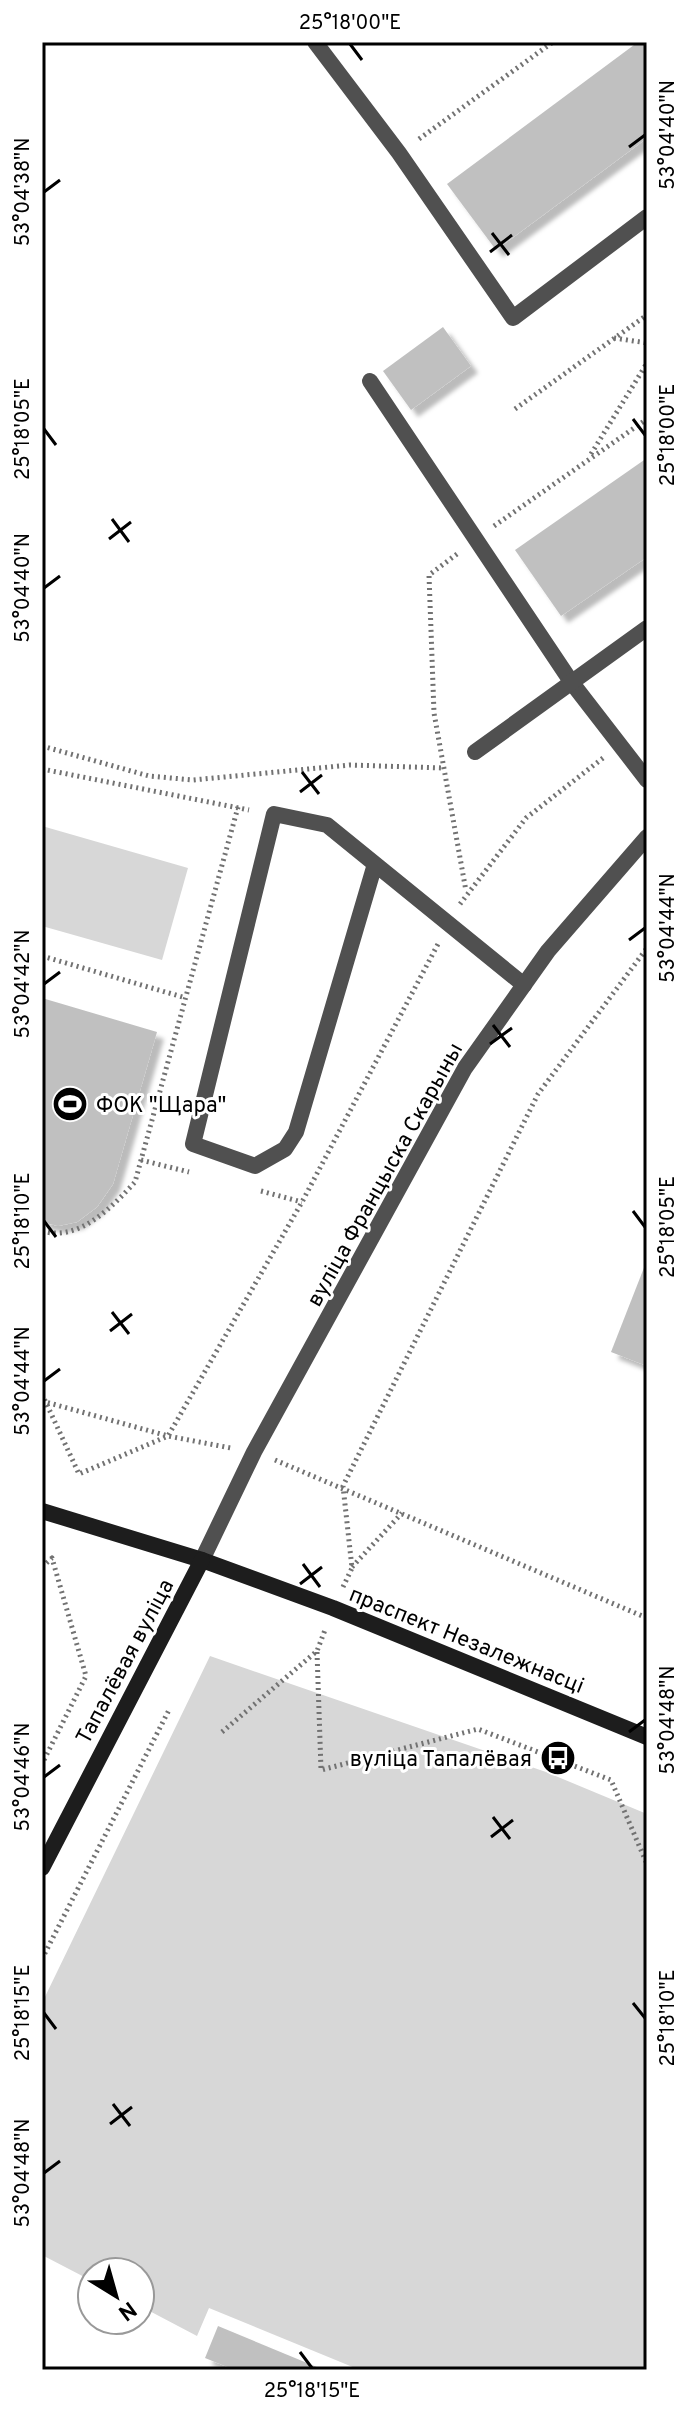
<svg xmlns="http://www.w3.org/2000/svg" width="689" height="2412" viewBox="0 0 689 2412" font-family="Overpass,sans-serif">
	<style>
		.green { fill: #d7d7d7 }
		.building { fill: #c0c0c0; filter: url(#shadow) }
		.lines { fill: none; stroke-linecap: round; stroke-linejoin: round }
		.path { stroke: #727272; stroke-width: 5; stroke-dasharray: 2 4; stroke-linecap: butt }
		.service { stroke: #505050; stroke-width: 16 }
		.tertiary { stroke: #505050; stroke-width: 16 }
		.secondary { stroke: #1d1d1d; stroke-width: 16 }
		.ticks { fill: none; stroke: #000; stroke-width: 3 }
		.labels { text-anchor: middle; stroke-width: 6; stroke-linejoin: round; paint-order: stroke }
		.poi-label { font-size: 22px; fill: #000; stroke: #fff; text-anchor: start }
		.street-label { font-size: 22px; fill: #000; stroke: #fff }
		.neatline { fill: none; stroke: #000; stroke-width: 3 }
		.ticks-label { font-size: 20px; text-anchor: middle; fill: #000 }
	</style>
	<defs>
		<filter id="shadow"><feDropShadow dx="7" dy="7" stdDeviation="2" flood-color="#0004"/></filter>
	</defs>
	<rect width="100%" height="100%" fill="#fff"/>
	<g class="green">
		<path d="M42,826L188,868L162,960L42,926Z"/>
		<path d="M210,1656L546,1772L647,1814V2370H360L209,2308L197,2336L140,2306V2272H92V2281L42,2255V2003Z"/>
	</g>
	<g class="building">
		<path d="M638,42H647V138L496,250L447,184Z"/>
		<path d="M443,327L471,366L411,410L383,371Z"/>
		<path d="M647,458V557L561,616L515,550Z"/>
		<path d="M42,998L157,1032L113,1184L97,1207L77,1222L58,1226L42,1222Z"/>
		<path d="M647,1260V1366L611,1352Z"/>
		<path d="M218,2326L324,2370H235L205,2358Z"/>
	</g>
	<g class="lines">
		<g class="path">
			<path d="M419,139L553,42"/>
			<path d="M614,338L647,343"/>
			<path d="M515,409L647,315"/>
			<path d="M591,454L647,363"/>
			<path d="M494,526L647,419"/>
			<path d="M457,554L429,575L434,713L466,891"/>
			<path d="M42,746L149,776L193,780L350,765L443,768"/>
			<path d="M42,769L249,810"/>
			<path d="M460,904L526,818L603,758"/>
			<path d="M42,956L186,998"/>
			<path d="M141,1160L189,1172"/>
			<path d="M261,1191L302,1202"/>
			<path d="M42,1231C79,1242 112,1207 135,1182L238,807"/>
			<path d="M42,1394L79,1474L168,1436L302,1202L438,944"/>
			<path d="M42,1401L168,1436L231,1448"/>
			<path d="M275,1460L647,1618"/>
			<path d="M42,1567L52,1558L86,1676L42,1764"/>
			<path d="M352,1567L402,1513"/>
			<path d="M343,1587L352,1568L343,1486L538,1094L647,948"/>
			<path d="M317,1652L321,1770L478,1729L611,1780L647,1864"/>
			<path d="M222,1732L317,1651L325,1630"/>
			<path d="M42,1959L169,1710"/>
		</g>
		<g class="service">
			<path d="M315,42L399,153L513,318L647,217"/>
			<path d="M370,381L572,683L647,780"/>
			<path d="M475,752L647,628"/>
			<path d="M375,864L296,1132L285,1149L255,1166L193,1144L274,814L327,825L524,985"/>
		</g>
		<path class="tertiary" d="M202,1560L254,1452L465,1068L548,951L647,837"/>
		<g class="secondary">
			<path d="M42,1511L202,1560L333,1608L647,1737"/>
			<path d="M42,1868L202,1560"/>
		</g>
	</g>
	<path class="ticks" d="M350,44L362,60M629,147L645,135M44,192L60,180M492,233L509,255M490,252L512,235M633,419L645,435M44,429L56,445M112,519L129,542M109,539L131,522M44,588L60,576M302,772L319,794M300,792L322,775M629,940L645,928M44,984L60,972M493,1025L510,1047M490,1044L512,1028M633,1211L645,1227M44,1221L56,1237M112,1312L129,1334M110,1331L132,1314M44,1381L60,1369M303,1564L320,1587M300,1584L322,1567M629,1732L645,1720M44,1777L60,1765M493,1817L510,1839M491,1837L513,1820M633,2003L645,2018M44,2013L56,2029M113,2104L130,2126M110,2124L132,2107M44,2173L60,2161M300,2352L312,2368"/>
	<defs>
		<symbol id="stadium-disc" viewBox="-11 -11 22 22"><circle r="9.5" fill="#000" stroke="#fff"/><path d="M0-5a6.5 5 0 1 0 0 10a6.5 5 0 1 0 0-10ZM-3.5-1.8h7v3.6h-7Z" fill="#fff"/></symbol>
		<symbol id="bus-disc" viewBox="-11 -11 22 22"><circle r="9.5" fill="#000" stroke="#fff"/><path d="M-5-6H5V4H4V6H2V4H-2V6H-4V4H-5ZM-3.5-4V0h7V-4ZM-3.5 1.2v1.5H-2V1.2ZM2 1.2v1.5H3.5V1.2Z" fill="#fff"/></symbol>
	</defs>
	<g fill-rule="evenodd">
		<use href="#stadium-disc" x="50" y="1084" width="40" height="40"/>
		<use href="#bus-disc" x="538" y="1738" width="40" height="40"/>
	</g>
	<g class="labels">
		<g class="poi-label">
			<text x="96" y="1112">ФОК "Щара"</text>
			<text x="532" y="1766" text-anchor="end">вуліца Тапалёвая</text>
		</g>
		<g class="street-label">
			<text transform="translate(384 1174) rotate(-61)" y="8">вуліца Францыска Скарыны</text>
			<text transform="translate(467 1639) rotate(22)" y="8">праспект Незалежнасці</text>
			<text transform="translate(124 1661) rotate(-62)" y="8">Тапалёвая вуліца</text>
		</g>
	</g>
	<rect width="689" height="2412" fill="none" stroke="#ffffff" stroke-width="88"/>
	<g transform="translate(116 2296) rotate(143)"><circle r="38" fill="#ffffff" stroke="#999999" stroke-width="2"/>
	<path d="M0-6L14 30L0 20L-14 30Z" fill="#000000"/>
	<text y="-12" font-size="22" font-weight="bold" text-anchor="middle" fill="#000000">N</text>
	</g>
	<rect x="44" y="44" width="601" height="2324" class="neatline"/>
	<g class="ticks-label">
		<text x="350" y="29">25°18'00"E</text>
		<text transform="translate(667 135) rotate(-90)" y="7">53°04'40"N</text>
		<text transform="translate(22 192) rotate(-90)" y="7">53°04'38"N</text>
		<text transform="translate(22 429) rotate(-90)" y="7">25°18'05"E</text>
		<text transform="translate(667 435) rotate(-90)" y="7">25°18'00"E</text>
		<text transform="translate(22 588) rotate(-90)" y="7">53°04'40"N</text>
		<text transform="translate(667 928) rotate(-90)" y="7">53°04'44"N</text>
		<text transform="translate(22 984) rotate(-90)" y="7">53°04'42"N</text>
		<text transform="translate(22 1221) rotate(-90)" y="7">25°18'10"E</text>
		<text transform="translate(667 1227) rotate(-90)" y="7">25°18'05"E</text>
		<text transform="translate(22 1381) rotate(-90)" y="7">53°04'44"N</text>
		<text transform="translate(667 1720) rotate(-90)" y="7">53°04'48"N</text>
		<text transform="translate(22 1777) rotate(-90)" y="7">53°04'46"N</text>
		<text transform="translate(22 2013) rotate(-90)" y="7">25°18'15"E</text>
		<text transform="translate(667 2018) rotate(-90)" y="7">25°18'10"E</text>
		<text transform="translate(22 2173) rotate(-90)" y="7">53°04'48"N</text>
		<text x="312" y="2397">25°18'15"E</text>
	</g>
</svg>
